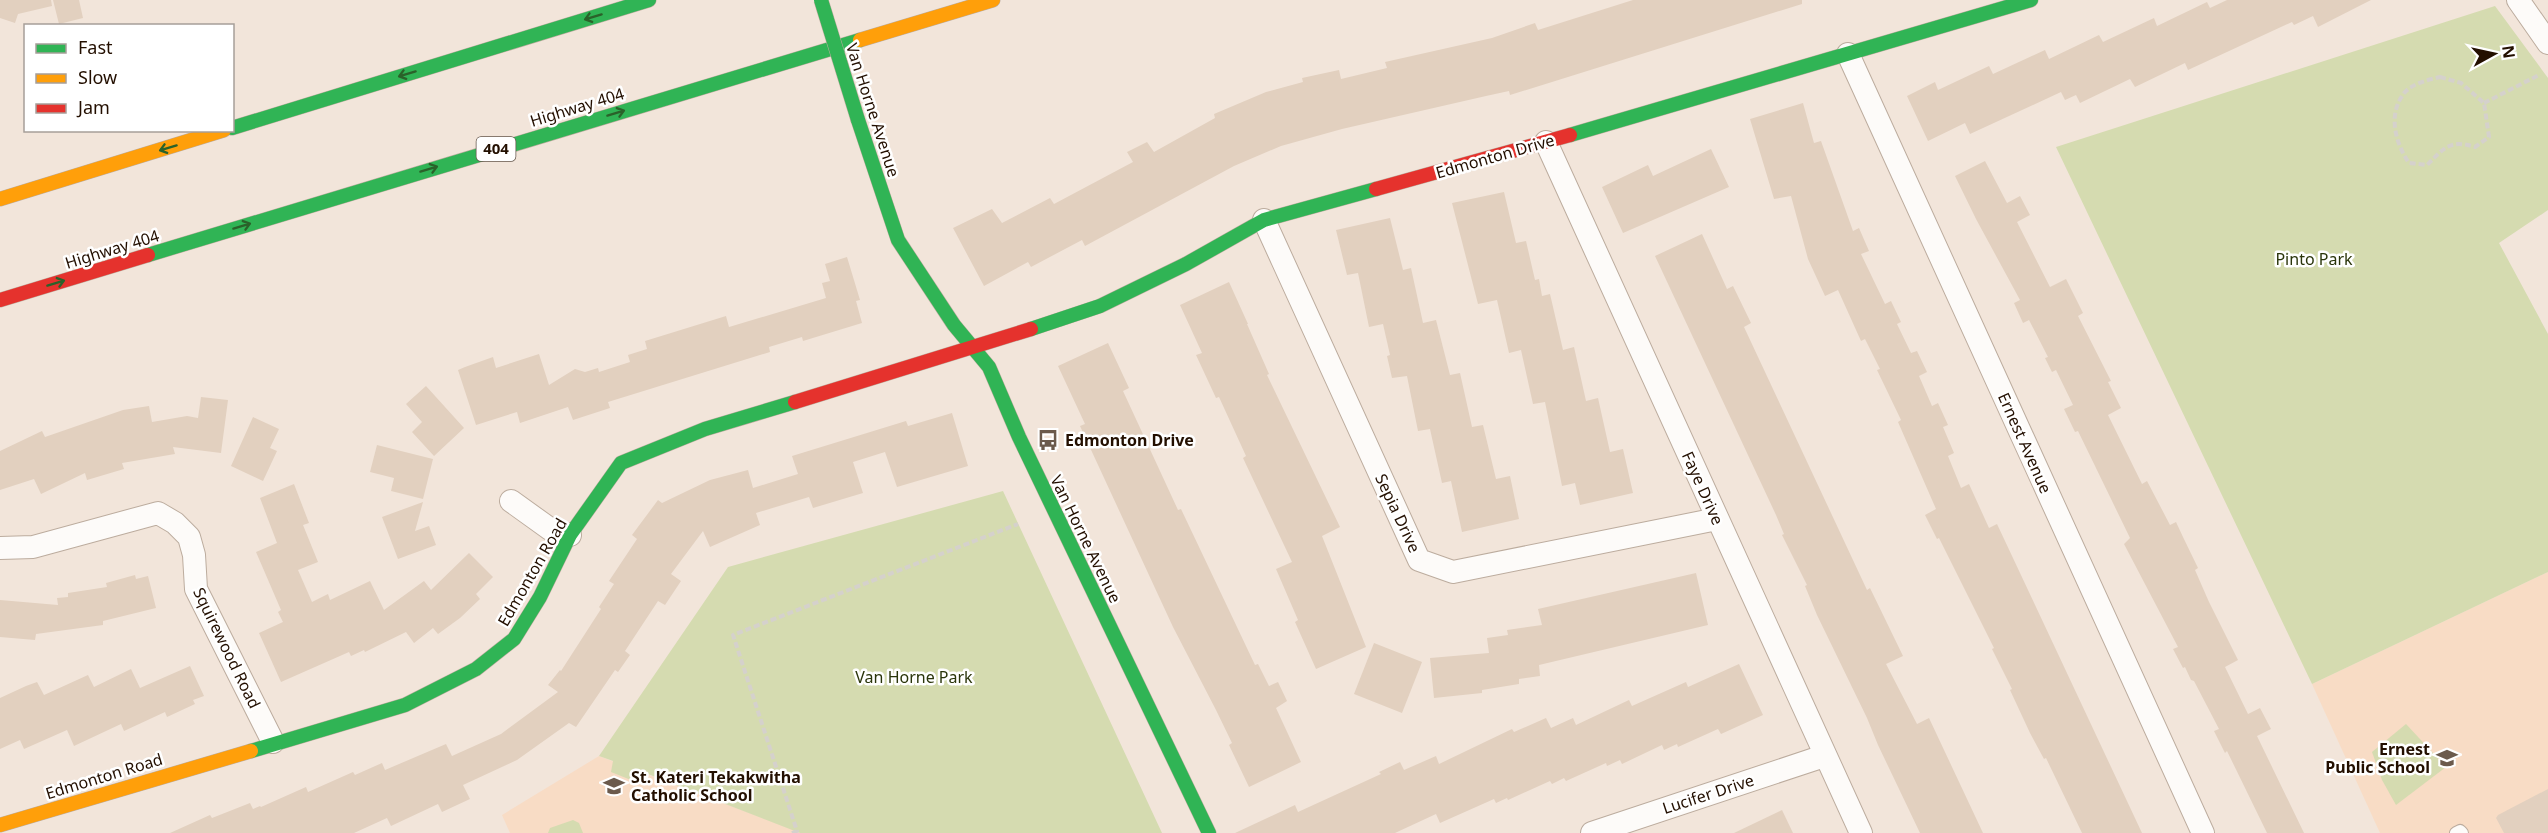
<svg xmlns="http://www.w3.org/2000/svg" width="2548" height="833" viewBox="0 0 2548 833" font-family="'Noto Sans',sans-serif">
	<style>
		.built { fill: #f8dcc5 }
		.green { fill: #d5dbb0 }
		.building { fill: #e2d0bf }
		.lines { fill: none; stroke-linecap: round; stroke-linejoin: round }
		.lane-casing { stroke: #bcac9e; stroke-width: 14 }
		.street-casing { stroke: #bcac9e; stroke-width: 24 }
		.fast-casing { stroke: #bcac9e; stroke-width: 15 }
		.slow-casing { stroke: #bcac9e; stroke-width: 15 }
		.jam-casing { stroke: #bcac9e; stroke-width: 15 }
		.path { stroke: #d5d1cc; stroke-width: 4; stroke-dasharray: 6 3; stroke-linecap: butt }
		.lane { stroke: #fdfbf9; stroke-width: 12 }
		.street { stroke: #fdfbf9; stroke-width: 22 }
		.fast { stroke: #30b455; stroke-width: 14 }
		.slow { stroke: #ff9f0a; stroke-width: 14 }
		.jam { stroke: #e5322d; stroke-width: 14 }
		.fast-bridge-casing { stroke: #bcac9e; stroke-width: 15; stroke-linecap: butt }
		.fast-bridge { stroke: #30b455; stroke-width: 14 }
		.oneway { stroke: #2a622a }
		.labels { text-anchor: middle; stroke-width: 5; stroke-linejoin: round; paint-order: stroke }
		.shield { fill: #fff; stroke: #65574c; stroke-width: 1.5 }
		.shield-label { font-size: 15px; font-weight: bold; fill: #230f00 }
		.street-label { font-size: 16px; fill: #230f00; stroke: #fff }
		.park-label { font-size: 16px; fill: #2a350a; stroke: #fff }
		.poi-label { font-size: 16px; font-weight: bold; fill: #230f00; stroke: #fff; text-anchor: start }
	</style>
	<rect width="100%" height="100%" fill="#f2e5da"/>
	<g class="built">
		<path d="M2548,572V833H2380L2312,684Z"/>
		<path d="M599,756L797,831L800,833H510L502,815Z"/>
	</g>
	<g class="green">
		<path d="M2495,6L2548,78V210L2499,243L2548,334V572L2312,684L2056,147Z"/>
		<path d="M1003,491L1162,833H800L635,769L631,780L611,772L613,761L599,756L728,567Z"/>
		<path d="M2406,724L2446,767L2396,805L2382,780L2372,752Z"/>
		<path d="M573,820L579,823L583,833H548L550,828Z"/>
	</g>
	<g class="building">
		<path d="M0,0H51L52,6L18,14L15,23L0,18Z"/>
		<path d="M53,0H79L83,18L59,24Z"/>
		<path d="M1633,0H1802V4L1510,95L1509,91L1486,96L1342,129L1281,146L1234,166L1085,246L1082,240L1031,267L1028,262L984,286L953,228L992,209L1002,223L1050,198L1054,204L1133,162L1127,152L1147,142L1154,152L1215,118L1214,114L1266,92L1303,82L1302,78L1339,70L1341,79L1387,68L1385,62L1492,38L1535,23L1538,30Z"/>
		<path d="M2227,0H2371L2318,27L2313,16L2294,25L2292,22L2188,70L2185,63L2135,87L2130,79L2080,103L2076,95L2065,100L2061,92L1970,134L1965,123L1928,141L1907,96L1935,82L1938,90L1989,66L1993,74L2045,50L2049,59L2099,35L2103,42L2154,18L2157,26L2207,2L2210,8Z"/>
		<path d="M1803,103L1814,143L1821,141L1853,231L1859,228L1869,251L1861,254L1885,304L1891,301L1901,322L1897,324L1911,353L1917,351L1927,372L1919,376L1932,406L1938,403L1948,425L1943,427L1954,453L1948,456L1961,488L1969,484L1989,528L1997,524L2142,833H2082L2046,758L2044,759L2030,733L2010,690L2012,689L1992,649L1994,648L1939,538L1937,539L1925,515L1936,509L1898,422L1901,420L1877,370L1880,369L1865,339L1861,341L1838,290L1825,296L1808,259L1791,196L1774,199L1750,119Z"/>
		<path d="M1711,149L1729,187L1623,233L1602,187L1648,165L1653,176Z"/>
		<path d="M1985,161L2007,203L2020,196L2030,215L2017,222L2050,287L2066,279L2083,313L2078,316L2111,381L2108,382L2121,408L2108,415L2142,484L2147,481L2170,525L2176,522L2183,537L2198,568L2195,570L2209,602L2238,660L2225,667L2248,714L2260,708L2271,729L2257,736L2304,833H2267L2227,751L2225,753L2214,731L2219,729L2194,681L2191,680L2185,667L2183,668L2173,649L2178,647L2124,544L2130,538L2078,431L2075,432L2064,409L2073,405L2056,370L2052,372L2045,358L2048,357L2029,320L2023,323L2014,303L2020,300L1976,219L1955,176Z"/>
		<path d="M1504,192L1516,243L1526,241L1535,280L1539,279L1542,296L1550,294L1563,350L1574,347L1586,401L1598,398L1610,452L1623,449L1633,493L1580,505L1575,483L1562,486L1545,402L1533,404L1521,350L1509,353L1497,300L1478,304L1452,203Z"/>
		<path d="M1390,218L1403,270L1411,268L1423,323L1436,320L1450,375L1460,373L1472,427L1483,425L1496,479L1510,476L1519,519L1462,532L1451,481L1442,483L1430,429L1418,431L1407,376L1392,378L1387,356L1390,355L1383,324L1369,327L1358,273L1347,275L1336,230Z"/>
		<path d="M1702,234L1727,289L1733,286L1751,323L1744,327L1867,590L1870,588L1903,656L1886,664L1917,724L1929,718L1983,833H1920L1878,745L1867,718L1817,615L1805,586L1807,585L1782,535L1784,534L1776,515L1655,256Z"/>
		<path d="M847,257L860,300L856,301L862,323L803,341L802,337L769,347L770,352L608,402L610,408L573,420L568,407L520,423L517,412L476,425L458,370L465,367L493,357L496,368L539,354L549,385L575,369L585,372L598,368L599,372L630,362L628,355L647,349L645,341L726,316L729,327L826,298L822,283L830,281L825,264Z"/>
		<path d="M1229,282L1248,324H1247L1269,374L1267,375L1340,527L1322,536L1366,647L1316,669L1295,622L1298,620L1276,569L1292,562L1243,458L1246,456L1219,397L1216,398L1196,355L1202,353L1180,305Z"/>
		<path d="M1108,343L1129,388L1123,391L1178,510L1181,509L1255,665L1258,664L1269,686L1278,682L1287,701L1276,708L1301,762L1249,787L1229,745L1232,743L1216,710L1173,627L1080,426L1085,424L1058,366Z"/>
		<path d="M426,386L464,428L434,456L412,432L422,422L406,404Z"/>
		<path d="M201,397L228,400L221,453L173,447L175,454L122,463L124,469L87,480L85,473L41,494L34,479L0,490V451L42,431L45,437L123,410L149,406L152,422L187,416L198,418Z"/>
		<path d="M952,413L968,466L897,487L885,452L853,462L863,493L813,508L809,497L756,513L760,525L710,547L703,531L671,574L681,581L665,605L658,601L625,651L630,655L618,672L615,670L576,727L569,723L517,760L463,785L470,799L442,812L438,804L391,826L387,818L354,833H170L210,815L212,818L250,803L253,809L260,806L261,807L306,787L308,792L353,772L355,775L382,763L385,770L446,744L452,756L501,734L558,692L548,685L560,670L561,671L601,609L599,607L614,584L609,581L637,539L632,535L658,500L662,503L710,480L748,470L753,488L798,474L792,456L906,421L908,426Z"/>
		<path d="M253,417L279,429L270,448L277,451L263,481L231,466Z"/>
		<path d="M377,445L433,459L423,499L391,491L394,478L370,472Z"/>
		<path d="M294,484L309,523L303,525L318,562L298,570L312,602L328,594L330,600L370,581L384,610L424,581L431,590L469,553L493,577L476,594L480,599L460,618L438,634L433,628L414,643L406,632L365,652L364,650L351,656L349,652L281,682L259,633L283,622L278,612L281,610L256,552L277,543L260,498Z"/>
		<path d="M423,502L415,531L429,526L436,545L398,559L382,517Z"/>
		<path d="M1696,573L1708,625L1539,665L1540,676L1519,679V684L1482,690V693L1434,698L1430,658L1489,653L1487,638L1508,635L1507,630L1542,625L1538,609Z"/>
		<path d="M135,575L136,579L148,576L156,608L103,621V625L36,634L35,640L0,637V600L58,605L57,598L68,597V593L107,587L106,583Z"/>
		<path d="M1374,643L1422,662L1402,713L1354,694Z"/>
		<path d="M1739,664L1763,715L1721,734L1718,729L1678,747L1677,744L1664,750L1662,745L1622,764L1620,760L1607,766L1606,763L1566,781L1564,778L1552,784L1550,781L1508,800L1507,798L1496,803L1494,799L1440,823L1436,814L1395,833H1235L1295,805L1298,812L1381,774L1379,772L1400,762L1404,770L1436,756L1439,764L1512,729L1514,732L1546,718L1551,728L1573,718L1576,725L1629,700L1632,706L1686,682L1688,687Z"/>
		<path d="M190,666L204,696L193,700L195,704L167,717L165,712L124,731L121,724L74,746L67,730L24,749L20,740L0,749V698L26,686L37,682L44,695L88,675L94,687L131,669L140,688Z"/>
		<path d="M2548,789V833H2504L2496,818L2498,815Z"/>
		<path d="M1782,810L1793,833H1734Z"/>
	</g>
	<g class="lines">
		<defs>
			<path id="lane" d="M2456,833L2460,831L2462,833"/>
			<g id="street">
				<path d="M2518,0L2548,43"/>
				<path d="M1848,54L2203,833"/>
				<path d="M1546,142L1861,833"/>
				<path d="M1264,220L1419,560L1453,572L1717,519"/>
				<path d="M511,501L550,529L570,535"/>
				<path d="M0,548L33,547L158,513L175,523L189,537L194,555L196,589L273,742"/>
				<path d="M1592,833L1824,756"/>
			</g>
			<g id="fast">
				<path d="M858,120L898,240L954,325L989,367L1019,437L1209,833"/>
				<path d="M232,128L649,0"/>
				<path d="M1570,135L2031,0"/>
				<path d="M148,255L860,40"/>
				<path d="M1031,329L1100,306L1186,264L1264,220L1376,189"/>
				<path d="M251,751L405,705L476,669L514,639L540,597L570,535L621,463L705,429L795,402"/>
			</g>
			<g id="slow">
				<path d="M860,40L993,0"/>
				<path d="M0,199L224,130"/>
				<path d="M0,825L251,751"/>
			</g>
			<g id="jam">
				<path d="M1376,189L1570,135"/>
				<path d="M0,300L148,255"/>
				<path d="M795,402L1031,329"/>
			</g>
		</defs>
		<use href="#lane" class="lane-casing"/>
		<use href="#street" class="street-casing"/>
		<use href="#fast" class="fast-casing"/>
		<use href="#slow" class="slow-casing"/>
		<use href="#jam" class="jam-casing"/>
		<g class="path">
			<path d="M2440,77L2461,83L2484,103L2489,137L2475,147C2450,139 2444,148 2427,165L2409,163C2396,144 2388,117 2402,96C2409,84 2428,80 2440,77Z"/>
			<path d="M2484,103L2539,75"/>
			<path d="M792,833L797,831L733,635L1018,524"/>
		</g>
		<use href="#lane" class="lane"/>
		<use href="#street" class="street"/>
		<use href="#fast" class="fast"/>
		<use href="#slow" class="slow"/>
		<use href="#jam" class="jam"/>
		<defs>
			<path id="fast-bridge" d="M821,0L858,120"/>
		</defs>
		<use href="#fast-bridge" class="fast-bridge-casing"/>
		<use href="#fast-bridge" class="fast-bridge"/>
	</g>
	<defs><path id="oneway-shaft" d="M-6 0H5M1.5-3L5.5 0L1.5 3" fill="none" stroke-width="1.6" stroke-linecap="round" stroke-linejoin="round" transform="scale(1.5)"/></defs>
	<g class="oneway">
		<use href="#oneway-shaft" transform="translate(593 17) rotate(163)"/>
		<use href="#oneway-shaft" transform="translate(407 74) rotate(163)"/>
		<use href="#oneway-shaft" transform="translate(616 113) rotate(-17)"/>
		<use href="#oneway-shaft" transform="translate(168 148) rotate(163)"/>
		<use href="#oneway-shaft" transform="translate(429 169) rotate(-17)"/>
		<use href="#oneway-shaft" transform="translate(242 226) rotate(-17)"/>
		<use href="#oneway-shaft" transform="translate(56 283) rotate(-17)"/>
	</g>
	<defs>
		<symbol id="bus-bare" viewBox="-9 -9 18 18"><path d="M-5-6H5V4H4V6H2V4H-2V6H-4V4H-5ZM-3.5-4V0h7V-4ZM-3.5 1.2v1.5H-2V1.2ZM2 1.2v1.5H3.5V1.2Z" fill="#6b5a4c" stroke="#fff" stroke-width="2.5" paint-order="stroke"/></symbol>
		<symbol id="school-bare" viewBox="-9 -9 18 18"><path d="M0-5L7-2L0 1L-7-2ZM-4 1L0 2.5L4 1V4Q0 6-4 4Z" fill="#6b5a4c" stroke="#fff" stroke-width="2.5" paint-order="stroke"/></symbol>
	</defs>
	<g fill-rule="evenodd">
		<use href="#bus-bare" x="1033" y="425" width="30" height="30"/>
		<use href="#school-bare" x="2432" y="743" width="30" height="30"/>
		<use href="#school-bare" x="599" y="771" width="30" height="30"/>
	</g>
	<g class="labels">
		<rect class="shield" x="476.5" y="137" width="39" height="24" rx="4.5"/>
		<g class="shield-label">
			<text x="496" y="154">404</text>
		</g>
		<g class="street-label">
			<text transform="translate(577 107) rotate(-17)" y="6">Highway 404</text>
			<text transform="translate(873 110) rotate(72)" y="6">Van Horne Avenue</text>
			<text transform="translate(1495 156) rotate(-16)" y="6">Edmonton Drive</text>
			<text transform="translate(112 249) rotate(-17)" y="6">Highway 404</text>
			<text transform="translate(2025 443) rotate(66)" y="6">Ernest Avenue</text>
			<text transform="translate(1703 488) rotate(66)" y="6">Faye Drive</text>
			<text transform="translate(1398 513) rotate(65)" y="6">Sepia Drive</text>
			<text transform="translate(1086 539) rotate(64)" y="6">Van Horne Avenue</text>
			<text transform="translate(532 572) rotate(-60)" y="6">Edmonton Road</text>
			<text transform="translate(227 648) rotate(64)" y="6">Squirewood Road</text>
			<text transform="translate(104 776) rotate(-17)" y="6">Edmonton Road</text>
			<text transform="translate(1708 794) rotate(-18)" y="6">Lucifer Drive</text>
		</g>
		<g class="park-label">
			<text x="2314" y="265">Pinto Park</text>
			<text x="914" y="683">Van Horne Park</text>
		</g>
		<g class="poi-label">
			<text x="1065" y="446">Edmonton Drive</text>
			<text x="2430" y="755" text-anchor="end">Ernest<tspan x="2430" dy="18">Public School</tspan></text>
			<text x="631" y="783">St. Kateri Tekakwitha<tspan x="631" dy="18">Catholic School</tspan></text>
		</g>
	</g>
	<rect x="24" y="24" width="210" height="108" fill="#ffffff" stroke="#a79f99" stroke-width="1.5"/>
	<rect x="36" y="44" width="30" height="9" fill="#30b455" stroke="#a79f99" stroke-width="1.5"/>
	<text x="78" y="54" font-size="18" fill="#230f00">Fast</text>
	<rect x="36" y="74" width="30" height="9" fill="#ff9f0a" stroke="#a79f99" stroke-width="1.5"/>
	<text x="78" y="84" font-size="18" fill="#230f00">Slow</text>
	<rect x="36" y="104" width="30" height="9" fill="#e5322d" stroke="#a79f99" stroke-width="1.5"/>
	<text x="78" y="114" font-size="18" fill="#230f00">Jam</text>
	<g transform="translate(2494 54) rotate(82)" stroke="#ffffff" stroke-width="4.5" paint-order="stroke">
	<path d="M0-4.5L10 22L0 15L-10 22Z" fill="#230f00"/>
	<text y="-9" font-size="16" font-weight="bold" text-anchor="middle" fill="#230f00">N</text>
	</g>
</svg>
